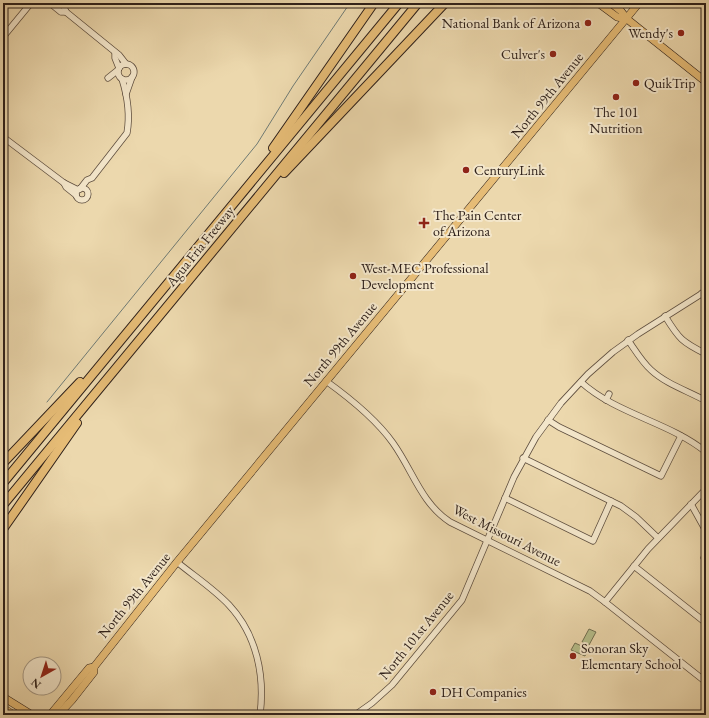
<svg xmlns="http://www.w3.org/2000/svg" width="709" height="718" viewBox="0 0 709 718" font-family="'EB Garamond',serif">
	<style>
		.green { fill: #b6bf8b; stroke: #727052 }
		.lines { fill: none; stroke-linecap: round; stroke-linejoin: round }
		.stream { stroke: #6f7b75; stroke-width: 1 }
		.minor-casing { stroke: #5e4e3f; stroke-width: 7 }
		.major-casing { stroke: #2e201a; stroke-width: 8 }
		.highway-casing { stroke: #2e201a; stroke-width: 10 }
		.minor { stroke: #f3e6ca; stroke-width: 5.5 }
		.major { stroke: #e6bc76; stroke-width: 7 }
		.highway { stroke: #e6bc76; stroke-width: 8 }
		.poi-dot { fill: #8f2418; stroke: #f3e6ca; stroke-width: 1.5 }
		.labels { text-anchor: middle; stroke-width: 4; stroke-linejoin: round; paint-order: stroke }
		.poi-label { font-size: 14px; fill: #2e201a; stroke: #f3e6ca; text-anchor: start }
		.street-label { font-size: 14px; fill: #2e201a; stroke: #f3e6ca }
	</style>
	<rect width="100%" height="100%" fill="#ecd8ad"/>
	<filter id="stains"><feTurbulence type="fractalNoise" baseFrequency=".005" numOctaves="4"/><feColorMatrix values="0 0 0 0 .2 0 0 0 0 .09 0 0 0 0 .02 0 0 0 .5 -.17"/></filter>
	<radialGradient id="worn" r=".72"><stop offset=".6" stop-color="#630" stop-opacity="0"/><stop offset="1" stop-color="#630" stop-opacity=".3"/></radialGradient>
	<g class="green">
		<path d="M589,629L596,632L589,645L582,642Z"/>
		<path d="M575,643L588,649L585,656L571,650Z"/>
	</g>
	<g class="lines">
		<path class="stream" d="M47,402L257,144L293,86L350,3"/>
		<defs>
			<g id="minor">
				<path d="M50,3L61,12H66"/>
				<path d="M59,3L64,7L66,12L119,55L126,64"/>
				<path d="M3,37L31,3"/>
				<path d="M115,53V58L119,68"/>
				<circle cx="126" cy="72" r="8"/>
				<path d="M108,78L118,70"/>
				<path d="M126,94L132,77"/>
				<path d="M3,137L64,183L78,190"/>
				<path d="M64,183L66,187L76,195"/>
				<circle cx="82" cy="194" r="6"/>
				<path d="M80,189L87,180L92,178L127,133C130,116 127,95 122,79"/>
				<path d="M702,293L706,299"/>
				<path d="M665,316C679,339 682,342 706,354"/>
				<path d="M628,340C635,350 642,362 651,370C666,384 688,391 706,401"/>
				<path d="M326,381C351,399 376,419 393,443C413,471 421,503 450,522L590,591L605,602L706,682"/>
				<path d="M581,382C616,414 669,422 706,452"/>
				<path d="M606,400L609,394"/>
				<path d="M548,420L559,427L661,476L681,436"/>
				<path d="M523,458L621,506L636,517L658,538"/>
				<path d="M505,498L593,541L611,501"/>
				<path d="M691,504L706,531"/>
				<path d="M704,558L706,557"/>
				<path d="M177,562C194,576 214,589 229,605C257,635 265,676 260,715"/>
				<path d="M634,566L706,623"/>
				<path d="M605,602L648,549L706,489"/>
				<path d="M355,715L372,703L392,685L462,600L514,477L536,437L561,403L588,374L613,352L638,334L706,291"/>
			</g>
			<g id="major">
				<path d="M598,3L617,17L627,19"/>
				<path d="M611,3L621,11L627,19L706,82"/>
				<path d="M3,697L32,715"/>
				<path d="M3,708L14,715"/>
				<path d="M50,715L89,668L94,667L177,562L639,3"/>
				<path d="M58,715L72,700L94,672V667"/>
			</g>
			<g id="highway">
				<path d="M273,148L374,3"/>
				<path d="M284,173L445,3"/>
				<path d="M3,463L80,382"/>
				<path d="M3,483L399,3"/>
				<path d="M3,505L418,3"/>
				<path d="M3,529L77,423"/>
			</g>
		</defs>
		<use href="#minor" class="minor-casing"/>
		<use href="#major" class="major-casing"/>
		<use href="#highway" class="highway-casing"/>
		<use href="#minor" class="minor"/>
		<use href="#major" class="major"/>
		<use href="#highway" class="highway"/>
	</g>
	<g class="poi-dot">
		<circle cx="588" cy="23" r="4"/>
		<circle cx="681" cy="33" r="4"/>
		<circle cx="553" cy="54" r="4"/>
		<circle cx="636" cy="83" r="4"/>
		<circle cx="616" cy="97" r="4"/>
		<circle cx="466" cy="170" r="4"/>
		<path d="M422 217h4v4h4v4h-4v4h-4v-4h-4v-4h4z"/>
		<circle cx="353" cy="276" r="4"/>
		<circle cx="573" cy="656" r="4"/>
		<circle cx="433" cy="692" r="4"/>
	</g>
	<g class="labels">
		<g class="poi-label">
			<text x="580" y="28" text-anchor="end">National Bank of Arizona</text>
			<text x="673" y="38" text-anchor="end">Wendy's</text>
			<text x="545" y="59" text-anchor="end">Culver's</text>
			<text x="644" y="88">QuikTrip</text>
			<text x="616" y="117" text-anchor="middle">The 101<tspan x="616" dy="16">Nutrition</tspan></text>
			<text x="474" y="175">CenturyLink</text>
			<text x="433" y="220">The Pain Center<tspan x="433" dy="16">of Arizona</tspan></text>
			<text x="361" y="273">West-MEC Professional<tspan x="361" dy="16">Development</tspan></text>
			<text x="581" y="653">Sonoran Sky<tspan x="581" dy="16">Elementary School</tspan></text>
			<text x="441" y="697">DH Companies</text>
		</g>
		<g class="street-label">
			<text transform="translate(547 95) rotate(-51)" y="5">North 99th Avenue</text>
			<text transform="translate(200 246) rotate(-51)" y="5">Agua Fria Freeway</text>
			<text transform="translate(340 344) rotate(-50)" y="5">North 99th Avenue</text>
			<text transform="translate(507 535) rotate(27)" y="5">West Missouri Avenue</text>
			<text transform="translate(134 595) rotate(-51)" y="5">North 99th Avenue</text>
			<text transform="translate(416 635) rotate(-51)" y="5">North 101st Avenue</text>
		</g>
	</g>
	<rect width="709" height="718" fill="none" stroke="#ecd8ad" stroke-width="16"/>
	<rect x="4" y="4" width="701" height="710" fill="none" stroke="#2e201a" stroke-width="2"/>
	<rect x="8" y="8" width="693" height="702" fill="none" stroke="#2e201a"/>
	<g transform="translate(42 676) rotate(219)"><circle r="19" fill="#f3e6ca" stroke="#a49784"/>
	<path d="M0-3L7 15L0 10L-7 15Z" fill="#8f2418"/>
	<text y="-6" font-size="11" font-weight="bold" text-anchor="middle" fill="#2e201a">N</text>
	</g>
	<rect width="100%" height="100%" filter="url(#stains)"/>
	<rect width="100%" height="100%" fill="url(#worn)"/>
</svg>
